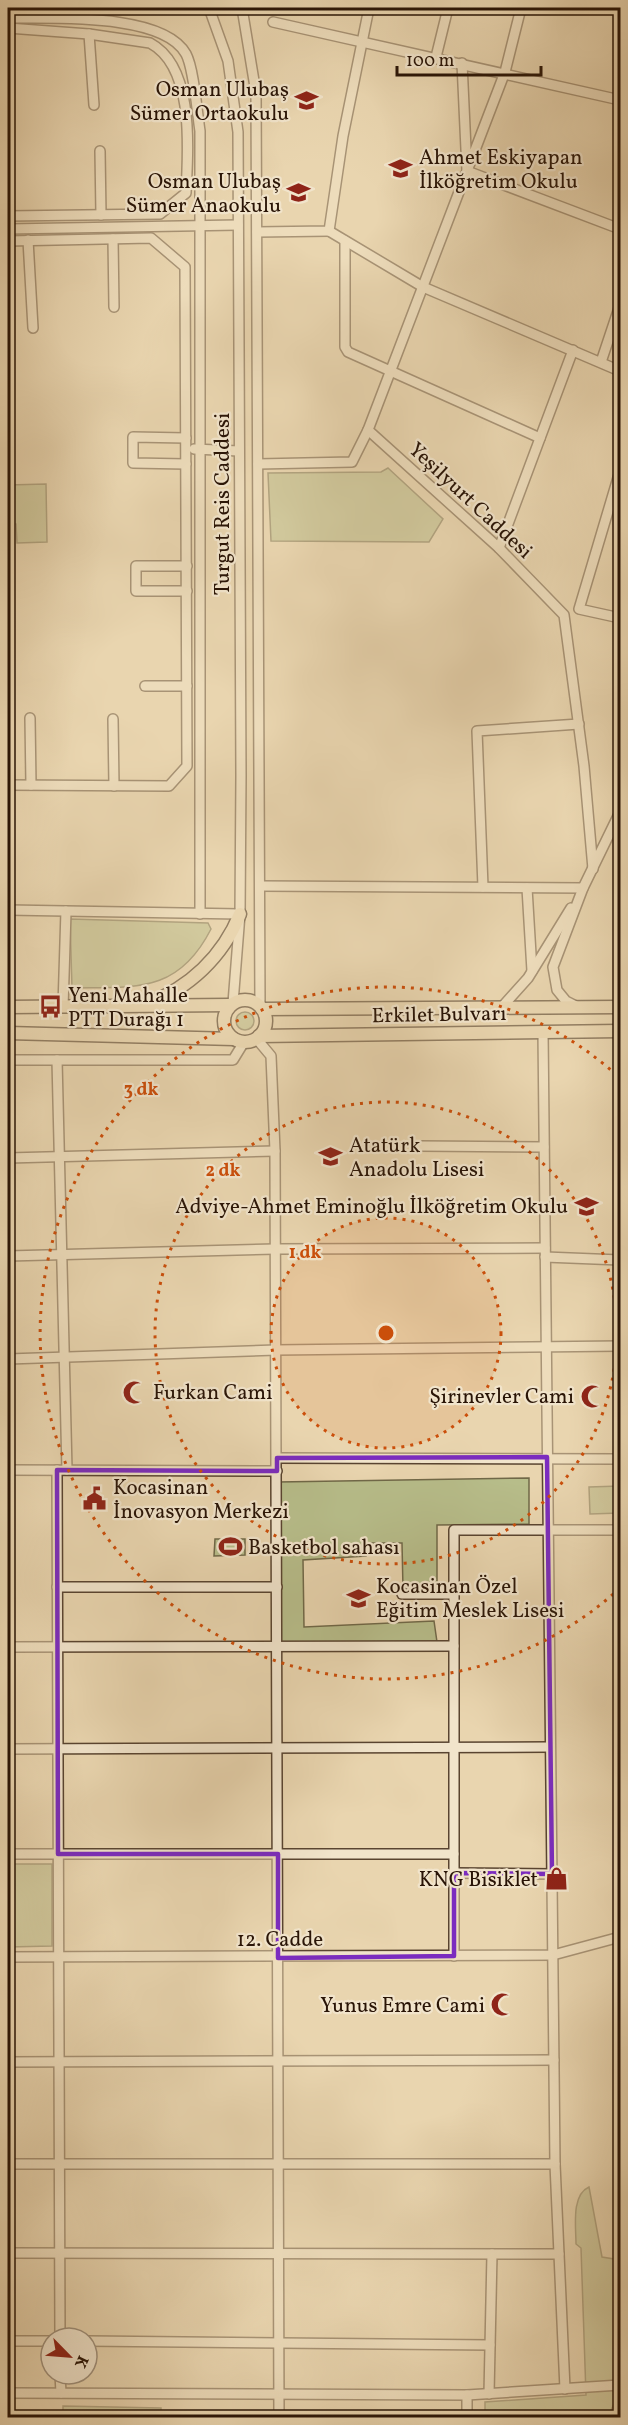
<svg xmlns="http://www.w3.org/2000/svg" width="628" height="2425" viewBox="0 0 628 2425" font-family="Vollkorn,serif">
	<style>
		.green { fill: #b7bd8a; stroke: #706848; stroke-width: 1.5 }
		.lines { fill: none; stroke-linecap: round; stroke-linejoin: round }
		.minor-casing { stroke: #594430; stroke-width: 12 }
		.major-casing { stroke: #291406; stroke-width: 15 }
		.minor { stroke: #f1e4cb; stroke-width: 9 }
		.major { stroke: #e9d5af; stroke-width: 12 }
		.marked { fill: none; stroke: #7b2cbf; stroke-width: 4.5; stroke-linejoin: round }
		.ring { fill: none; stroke: #cb4f0b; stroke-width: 3; stroke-dasharray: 3 6 }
		.labels { text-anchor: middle; stroke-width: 4.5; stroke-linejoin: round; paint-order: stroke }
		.poi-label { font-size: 21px; fill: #291406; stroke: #f1e4cb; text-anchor: start }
		.street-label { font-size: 21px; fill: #291406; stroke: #f1e4cb }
		.centre { fill: #cb4f0b; stroke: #f1e4cb; stroke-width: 3 }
		.ring-label { font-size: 18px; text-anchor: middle; font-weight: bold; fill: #cb4f0b; stroke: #f1e4cb; stroke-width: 4.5; stroke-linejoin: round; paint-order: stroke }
	</style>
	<rect width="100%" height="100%" fill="#e9d5af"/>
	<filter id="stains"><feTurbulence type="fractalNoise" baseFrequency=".00333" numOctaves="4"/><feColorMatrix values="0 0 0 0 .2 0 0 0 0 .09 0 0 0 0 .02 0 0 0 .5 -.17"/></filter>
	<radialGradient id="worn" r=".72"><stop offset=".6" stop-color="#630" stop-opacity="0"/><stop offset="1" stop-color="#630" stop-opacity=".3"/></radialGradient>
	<g class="green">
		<path d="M388,468L443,519L429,542L271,541L268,473L381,472Z"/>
		<path d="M46,484L47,542L17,543L16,524H8V485Z"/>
		<path d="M70,919L208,923L211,929C178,994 135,987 72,988Z"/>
		<circle cx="245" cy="1021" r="9"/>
		<path d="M529,1478V1524L437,1525V1589H403L402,1543H366V1556L303,1560L304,1627L434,1621L437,1642L280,1644L278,1482Z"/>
		<path d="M620,1486V1513L590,1514L589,1487Z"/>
		<path d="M215,1539H245V1555L214,1556Z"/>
		<path d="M8,1864H52V1946L8,1947Z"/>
		<path d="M589,2187L602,2257L620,2260V2390L608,2417L485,2418V2402L586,2395L581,2248L576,2244C576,2227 571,2195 589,2187Z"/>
		<path d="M63,2406L161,2408V2417H63Z"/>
	</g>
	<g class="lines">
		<defs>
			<g id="minor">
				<path d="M209,8L228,61L238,132L241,776L240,914L233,1003"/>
				<path d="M217,8H235"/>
				<path d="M242,8L256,93L260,1006"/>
				<path d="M8,18C50,19 163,12 186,54C194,69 197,112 200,131V914"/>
				<path d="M273,22L620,100"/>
				<path d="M8,28L89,34L150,43C195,67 188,149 186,193L160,214L8,216"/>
				<path d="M89,34L94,105"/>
				<path d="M436,57L448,8"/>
				<path d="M462,63L467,171L505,72L521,8"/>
				<path d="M100,151L101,215"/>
				<path d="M8,229L238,225"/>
				<path d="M329,231L423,287L620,371"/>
				<path d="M257,232L329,231L343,136L369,8"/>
				<path d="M113,239L114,307"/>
				<path d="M28,240L33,328"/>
				<path d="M8,241L151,238L185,267L187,766L169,786L8,785"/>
				<path d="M345,241V347L348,352L540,438"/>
				<path d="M601,362L620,305"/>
				<path d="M186,438L133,437V463L186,464"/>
				<path d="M194,449L239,451"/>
				<path d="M258,464L352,462L368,430"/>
				<path d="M620,471L579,609L620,618"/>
				<path d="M499,548L573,350"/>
				<path d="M187,566H136V591H187"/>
				<path d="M145,686H187"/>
				<path d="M30,718L31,785"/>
				<path d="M113,719L114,786"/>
				<path d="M593,869L584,766L564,615L499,548L368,430L467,171L620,229"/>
				<path d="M260,886L583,888"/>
				<path d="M483,887L477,731L579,724"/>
				<path d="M527,888L532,971"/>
				<path d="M8,910L240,914"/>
				<path d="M576,1006L566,1001L557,990L553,967L583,888L620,812"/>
				<path d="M63,1007L66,911"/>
				<path d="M501,1008L528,978L571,908"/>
				<path d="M543,1032L555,2164L565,2389"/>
				<path d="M256,1038L271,1056L275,1151L279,2418"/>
				<path d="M8,1060H233L244,1042"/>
				<path d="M57,1060L67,1470"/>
				<path d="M420,1146L544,1147"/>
				<path d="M8,1158L275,1151"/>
				<path d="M8,1256L275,1249L545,1248"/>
				<path d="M545,1257L620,1260"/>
				<path d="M8,1359L276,1350L620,1346"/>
				<path d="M277,1458L620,1459"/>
				<path d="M8,1470L277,1471"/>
				<path d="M57,1470L60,2338"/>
				<path d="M57,1587H277"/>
				<path d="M402,1594H454"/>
				<path d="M8,1647L454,1646"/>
				<path d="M8,1749L550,1747"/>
				<path d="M8,1854H454"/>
				<path d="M454,1873L552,1874"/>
				<path d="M454,1956V1530H620"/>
				<path d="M8,1957L553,1955L620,1937"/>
				<path d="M8,2062L554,2060"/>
				<path d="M8,2164H555"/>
				<path d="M8,2253L559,2254"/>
				<path d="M8,2341H51"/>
				<path d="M87,2341L490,2345"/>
				<path d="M60,2374L61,2393"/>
				<path d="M8,2393L467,2395L620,2385"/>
				<path d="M489,2394L492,2254"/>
				<path d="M467,2418V2395"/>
			</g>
			<g id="major">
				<circle cx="245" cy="1021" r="21"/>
				<path d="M146,1004C189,989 223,956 240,914"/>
				<path d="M8,1007L230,1005"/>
				<path d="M262,1009L620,1007"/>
				<path d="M8,1033L234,1039"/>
				<path d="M259,1036L620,1031"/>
				<path d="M620,2418V2417"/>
			</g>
		</defs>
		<use href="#minor" class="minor-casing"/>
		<use href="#major" class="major-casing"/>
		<use href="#minor" class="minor"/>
		<use href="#major" class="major"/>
	</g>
	<path d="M0 0H628V2425H0ZM547,1457L552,1874L454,1873V1956L278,1958V1854H58L57,1470L277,1471V1458Z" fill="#e9d5af" fill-opacity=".55" fill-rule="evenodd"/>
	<path class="marked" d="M547,1457L552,1874L454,1873V1956L278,1958V1854H58L57,1470L277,1471V1458Z"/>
	<circle cx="386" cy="1333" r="115" fill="#cb4f0b" fill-opacity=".12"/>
	<g class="ring">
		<circle cx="386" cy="1333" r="115"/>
		<circle cx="386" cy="1333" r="231"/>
		<path d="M620 1588A346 346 0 1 1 620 1078"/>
	</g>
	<defs>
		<symbol id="school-bare" viewBox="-9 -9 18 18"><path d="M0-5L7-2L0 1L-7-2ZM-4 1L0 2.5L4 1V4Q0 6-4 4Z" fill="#8f2418" stroke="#f1e4cb" stroke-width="2.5" paint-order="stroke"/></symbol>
		<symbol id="bus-bare" viewBox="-9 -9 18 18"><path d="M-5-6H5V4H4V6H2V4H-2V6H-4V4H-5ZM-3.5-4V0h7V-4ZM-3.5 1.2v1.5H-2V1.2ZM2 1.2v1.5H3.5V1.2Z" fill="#8f2418" stroke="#f1e4cb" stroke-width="2.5" paint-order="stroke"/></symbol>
		<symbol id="mosque-bare" viewBox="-9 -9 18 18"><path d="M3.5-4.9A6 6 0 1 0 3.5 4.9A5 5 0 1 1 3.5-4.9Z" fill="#8f2418" stroke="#f1e4cb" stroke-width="2.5" paint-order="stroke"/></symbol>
		<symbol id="civic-bare" viewBox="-9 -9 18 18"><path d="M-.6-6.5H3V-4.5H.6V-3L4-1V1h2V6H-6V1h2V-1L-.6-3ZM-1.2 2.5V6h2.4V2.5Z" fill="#8f2418" stroke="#f1e4cb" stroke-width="2.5" paint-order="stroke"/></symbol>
		<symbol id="stadium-bare" viewBox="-9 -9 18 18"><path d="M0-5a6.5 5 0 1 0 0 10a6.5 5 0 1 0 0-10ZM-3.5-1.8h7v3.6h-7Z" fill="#8f2418" stroke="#f1e4cb" stroke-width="2.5" paint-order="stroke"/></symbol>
		<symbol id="shop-bare" viewBox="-9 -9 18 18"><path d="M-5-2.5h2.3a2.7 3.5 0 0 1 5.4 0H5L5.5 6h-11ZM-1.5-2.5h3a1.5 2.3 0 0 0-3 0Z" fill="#8f2418" stroke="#f1e4cb" stroke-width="2.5" paint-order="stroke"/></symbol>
	</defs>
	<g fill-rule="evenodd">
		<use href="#school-bare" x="290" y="84" width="33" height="33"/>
		<use href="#school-bare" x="384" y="152" width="33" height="33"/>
		<use href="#school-bare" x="282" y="176" width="33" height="33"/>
		<use href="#bus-bare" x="34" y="990" width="33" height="33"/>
		<use href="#school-bare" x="314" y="1140" width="33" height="33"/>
		<use href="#school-bare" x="570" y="1190" width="33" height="33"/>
		<use href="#mosque-bare" x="118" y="1376" width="33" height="33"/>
		<use href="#mosque-bare" x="576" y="1380" width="33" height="33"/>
		<use href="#civic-bare" x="78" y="1482" width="33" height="33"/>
		<use href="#stadium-bare" x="214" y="1530" width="33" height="33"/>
		<use href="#school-bare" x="342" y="1582" width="33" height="33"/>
		<use href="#shop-bare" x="540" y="1862" width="33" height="33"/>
		<use href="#mosque-bare" x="486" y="1988" width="33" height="33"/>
	</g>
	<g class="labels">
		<g class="poi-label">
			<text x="289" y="96" text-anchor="end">Osman Ulubaş<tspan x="289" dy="24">Sümer Ortaokulu</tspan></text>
			<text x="419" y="164">Ahmet Eskiyapan<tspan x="419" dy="24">İlköğretim Okulu</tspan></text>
			<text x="281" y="188" text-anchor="end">Osman Ulubaş<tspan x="281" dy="24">Sümer Anaokulu</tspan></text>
			<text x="68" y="1002">Yeni Mahalle<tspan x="68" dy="24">PTT Durağı 1</tspan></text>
			<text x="349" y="1152">Atatürk<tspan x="349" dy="24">Anadolu Lisesi</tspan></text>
			<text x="568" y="1213" text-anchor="end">Adviye-Ahmet Eminoğlu İlköğretim Okulu</text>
			<text x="153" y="1399">Furkan Cami</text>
			<text x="574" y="1403" text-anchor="end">Şirinevler Cami</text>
			<text x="113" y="1494">Kocasinan<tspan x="113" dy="24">İnovasyon Merkezi</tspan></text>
			<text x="248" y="1554">Basketbol sahası</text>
			<text x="376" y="1593">Kocasinan Özel<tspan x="376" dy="24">Eğitim Meslek Lisesi</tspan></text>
			<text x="538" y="1886" text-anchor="end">KNG Bisiklet</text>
			<text x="485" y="2012" text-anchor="end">Yunus Emre Cami</text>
		</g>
		<g class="street-label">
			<text transform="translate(471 500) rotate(43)" y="7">Yeşilyurt Caddesi</text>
			<text transform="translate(222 504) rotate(-90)" y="7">Turgut Reis Caddesi</text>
			<text transform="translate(439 1014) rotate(-1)" y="7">Erkilet Bulvarı</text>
			<text x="280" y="1946">12. Cadde</text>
		</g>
	</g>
	<circle cx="386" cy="1333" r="9" class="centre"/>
	<g class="ring-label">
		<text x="141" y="1095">3 dk</text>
		<text x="223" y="1176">2 dk</text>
		<text x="305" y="1258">1 dk</text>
	</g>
	<rect width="628" height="2425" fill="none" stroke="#e9d5af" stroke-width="30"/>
	<rect x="9" y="9" width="610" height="2407" fill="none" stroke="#291406" stroke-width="3"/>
	<rect x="15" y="15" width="598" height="2395" fill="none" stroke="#291406" stroke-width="1.5"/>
	<g transform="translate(69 2356) rotate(115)"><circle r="28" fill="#f1e4cb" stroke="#a1917c" stroke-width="1.5"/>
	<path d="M0-4.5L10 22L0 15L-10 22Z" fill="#8f2418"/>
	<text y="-9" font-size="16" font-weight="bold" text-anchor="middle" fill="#291406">K</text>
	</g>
	<path d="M397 66v9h144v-9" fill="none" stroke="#291406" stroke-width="3"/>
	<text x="406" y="66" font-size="18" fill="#291406" stroke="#f1e4cb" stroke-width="4.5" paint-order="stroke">100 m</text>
	<rect width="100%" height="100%" filter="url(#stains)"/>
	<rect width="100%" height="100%" fill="url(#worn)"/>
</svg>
